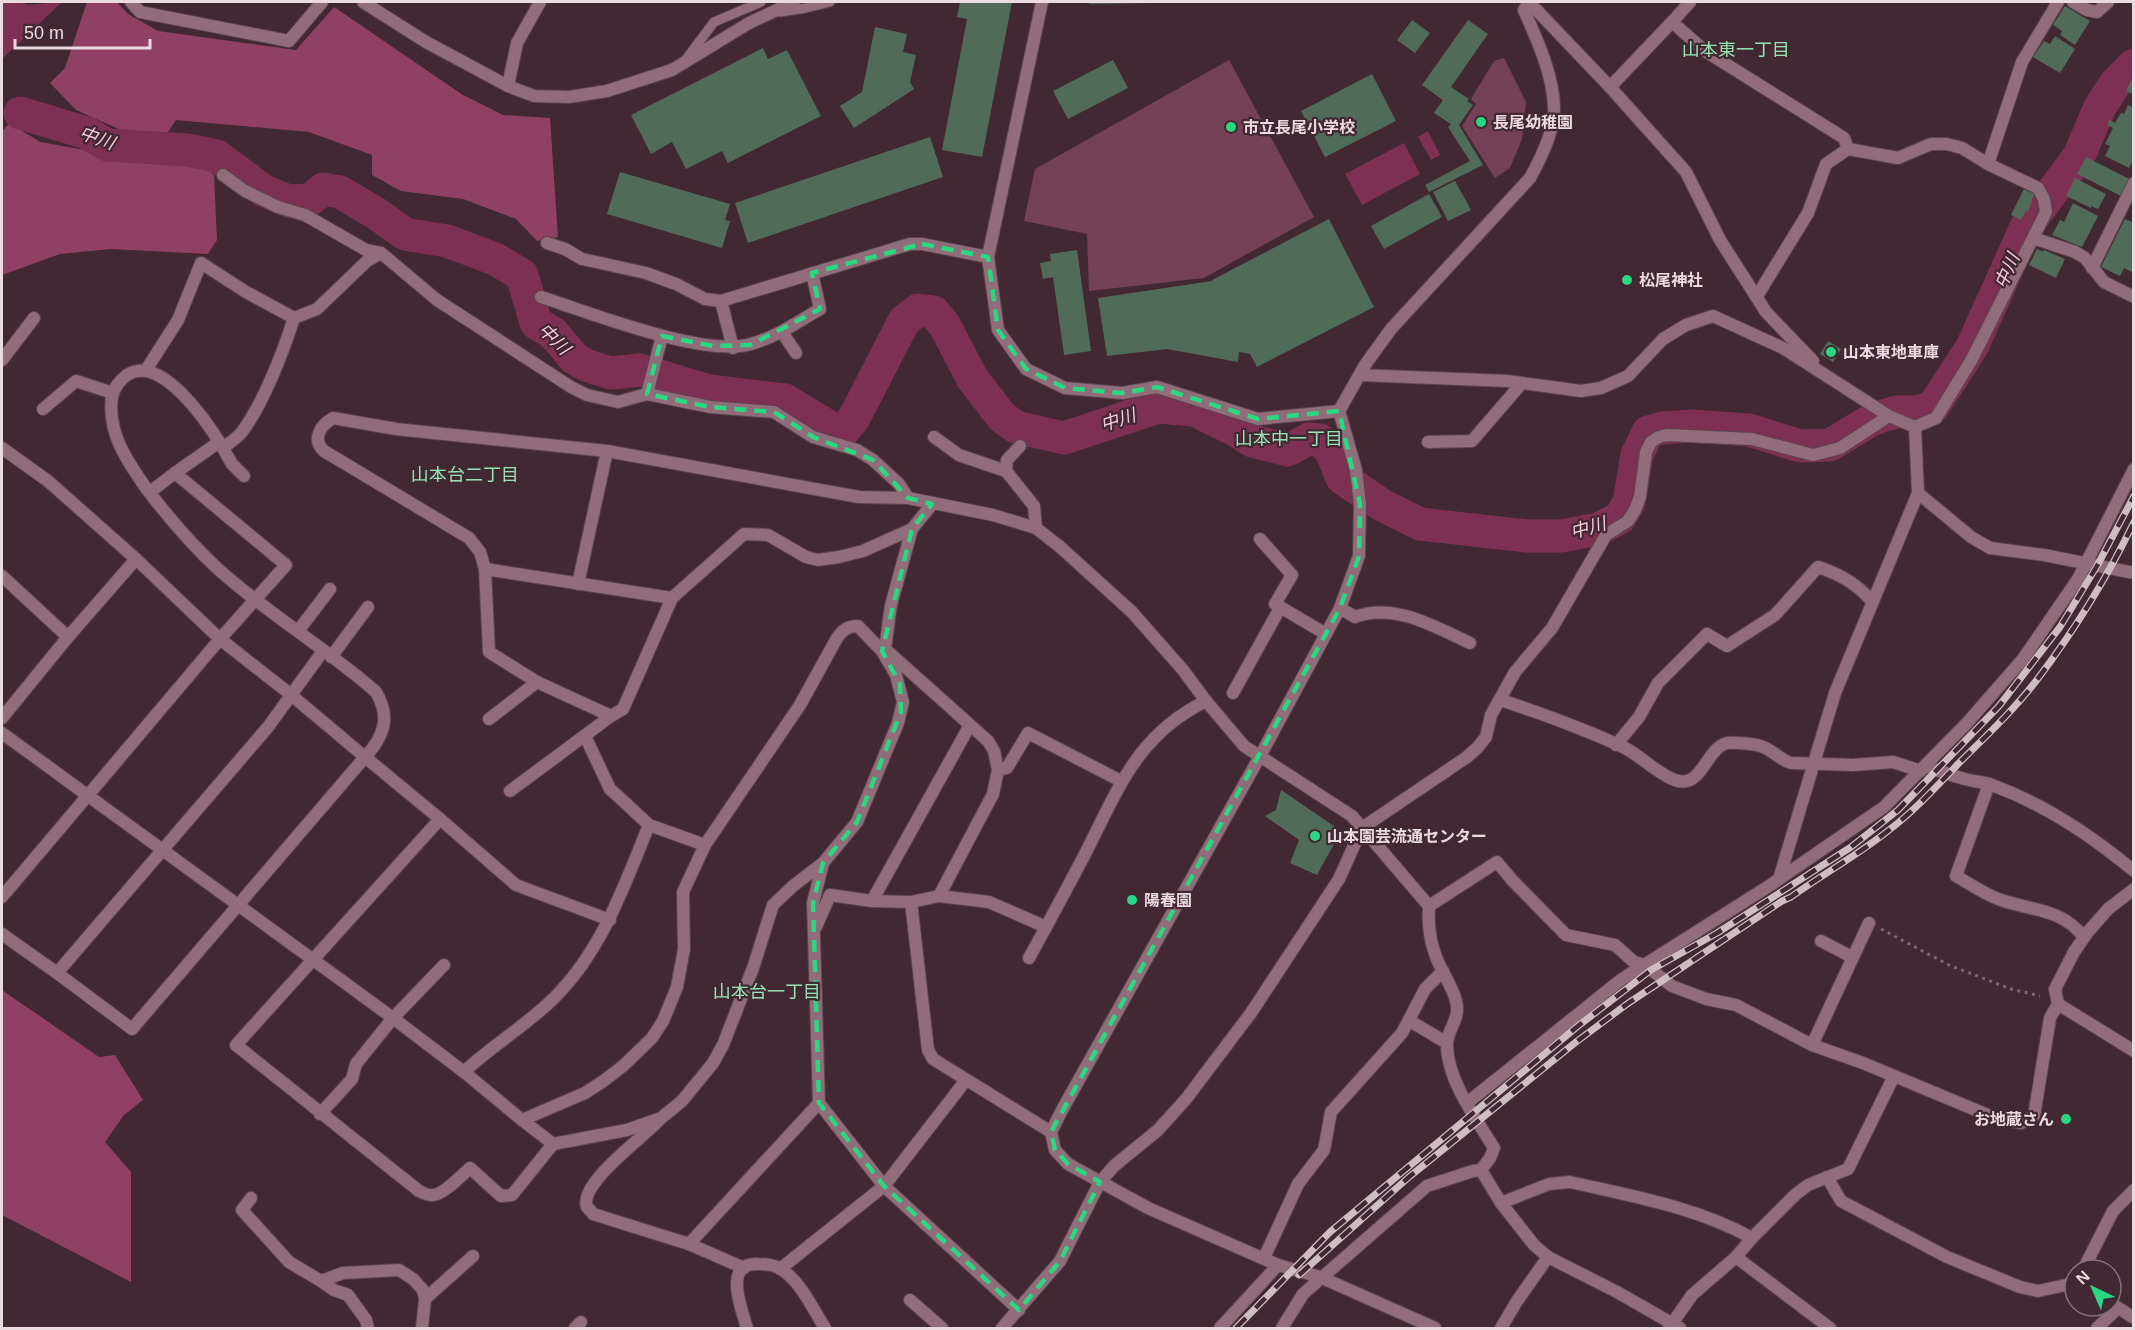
<svg xmlns="http://www.w3.org/2000/svg" width="2135" height="1330" viewBox="0 0 2135 1330" font-family="Arial,'Noto Sans JP',sans-serif">
	<style>
		.green { fill: #754156 }
		.forest { fill: #904163 }
		.water { fill: #7e3053 }
		.lines { fill: none; stroke-linecap: round; stroke-linejoin: round }
		.river { stroke: #7e3053; stroke-width: 33 }
		.building { fill: #516b5a }
		.service-casing { stroke: #5c444e; stroke-width: 11 }
		.minor-casing { stroke: #5c444e; stroke-width: 14 }
		.tertiary-casing { stroke: #5c444e; stroke-width: 14 }
		.path { stroke: #7f6971; stroke-width: 3; stroke-dasharray: 3 4.5; stroke-linecap: butt }
		.service { stroke: #916c7a; stroke-width: 9 }
		.minor { stroke: #916c7a; stroke-width: 12 }
		.tertiary { stroke: #916c7a; stroke-width: 12 }
		.rail-casing { stroke: #cfbdc3; stroke-width: 7 }
		.rail { stroke: #412832; stroke-width: 4.5; stroke-dasharray: 14; stroke-linecap: butt }
		.marked { fill: none; stroke: #2ad884; stroke-width: 4.5; stroke-dasharray: 12 8; stroke-linejoin: round }
		.poi-dot { fill: #2ad884; stroke: #412832; stroke-width: 2 }
		.labels { text-anchor: middle; stroke-width: 4.5; stroke-linejoin: round; paint-order: stroke }
		.poi-label { font-size: 16px; font-weight: bold; fill: #ebdae0; stroke: #412832; text-anchor: start }
		.neighbourhood-label { font-size: 18px; fill: #97e2b2; stroke: #412832 }
		.water-label { font-size: 18px; font-style: italic; fill: #f9cadb; stroke: #412832 }
	</style>
	<rect width="100%" height="100%" fill="#412832"/>
	<g class="green">
		<path d="M1504,58L1526,102L1522,139L1510,168L1495,178L1462,126L1476,104L1471,99L1494,61Z"/>
		<path d="M1229,60L1314,217L1204,278L1089,291L1087,234L1024,221L1035,169Z"/>
	</g>
	<g class="forest">
		<path d="M87,2H117L128,14L158,31L296,50L334,7L463,95L503,115L550,118L558,237L537,241L516,219L463,199L401,191L372,175V155L309,132L176,120L164,138L123,131L76,110L50,83L65,68Z"/>
		<path d="M10,123L40,142L125,157L204,161L214,176L217,240L208,254L111,249L60,254L2,275V131Z"/>
		<path d="M2,990L99,1057L115,1055L143,1100L124,1115L105,1142L131,1172V1282L2,1215Z"/>
	</g>
	<g class="water">
		<path d="M2,2H21L27,5L62,2L2,59Z"/>
		<path d="M1428,131L1440,155L1431,160L1418,137Z"/>
		<path d="M1404,143L1420,174L1362,205L1345,174Z"/>
	</g>
	<g class="lines">
		<path class="river" d="M20,113L87,133L107,145L187,150L217,156L264,191L289,201L310,200L323,189L340,192L377,214L405,234L447,241L495,259L522,275L536,323L553,333L575,359L588,366L611,373L640,370L709,391L785,400L833,429L844,430L854,418L904,321L918,310L934,312L945,326L972,378L1002,417L1016,427L1064,438L1158,407L1194,410L1235,430L1252,441L1288,450L1309,439L1320,440L1331,451L1342,478L1382,505L1420,524L1527,536H1561L1598,529L1620,518L1629,502L1637,455L1648,432L1662,428L1691,426L1749,430L1800,446L1830,445L1873,419L1896,412H1916L1933,407L1972,347L2026,227L2079,156L2100,107L2115,84L2134,65"/>
	</g>
	<g class="building">
		<path d="M960,2H1012L982,157L942,150L967,19L957,17Z"/>
		<path d="M1089,2H1156V3L1089,4Z"/>
		<path d="M2065,6L2090,21L2075,45L2060,35L2062,31L2053,25Z"/>
		<path d="M1412,20L1430,33L1415,53L1397,40Z"/>
		<path d="M1468,20L1488,34L1451,87L1469,99L1467,101L1473,105L1459,125L1483,165L1429,192L1425,185L1470,161L1448,127L1451,124L1434,113L1443,100L1422,85Z"/>
		<path d="M875,27L907,34L903,52L916,55L910,82L914,89L854,128L840,106L862,92Z"/>
		<path d="M2055,36L2075,49L2060,73L2033,57L2044,41L2050,44Z"/>
		<path d="M763,48L768,59L787,50L821,116L728,163L722,151L686,169L672,142L651,154L631,115Z"/>
		<path d="M1113,60L1128,88L1068,119L1053,91Z"/>
		<path d="M1372,74L1396,121L1325,157L1301,111Z"/>
		<path d="M2134,75V95L2126,91Z"/>
		<path d="M2128,105L2134,108V158L2129,168L2105,156L2110,146L2105,144L2113,128L2107,125L2109,120L2115,123L2121,113L2124,114Z"/>
		<path d="M930,137L943,177L748,243L735,203Z"/>
		<path d="M2086,157L2131,180L2123,197L2077,174Z"/>
		<path d="M620,172L730,204L725,220L730,221L722,248L607,214Z"/>
		<path d="M2075,178L2106,194L2098,209L2091,206V208L2066,196Z"/>
		<path d="M1455,181L1471,210L1448,221L1433,192Z"/>
		<path d="M2024,189L2034,194L2028,212L2026,211L2021,220L2011,215Z"/>
		<path d="M1429,194L1442,217L1384,249L1371,226Z"/>
		<path d="M2073,203L2098,216L2082,247L2052,235L2060,220L2064,222Z"/>
		<path d="M1329,219L1374,307L1257,367L1250,354L1239,352L1238,362L1167,349L1107,356L1098,298L1212,281V280Z"/>
		<path d="M2125,219L2134,223V273L2124,268L2120,276L2101,267Z"/>
		<path d="M2037,249L2043,252L2044,250L2065,259L2056,278L2029,265Z"/>
		<path d="M1077,250L1091,351L1064,355L1053,277L1043,279L1040,263L1051,261L1050,254Z"/>
		<path d="M1828,341L1841,349L1833,362L1820,354Z"/>
		<path d="M1281,790L1341,831L1317,875L1290,863L1299,840L1265,816L1276,810Z"/>
	</g>
	<g class="lines">
		<defs>
			<g id="service">
				<path d="M780,12L806,8L830,2"/>
				<path d="M687,58L714,22L761,2"/>
			</g>
			<g id="minor">
				<path d="M131,2L140,12L289,41L322,2"/>
				<path d="M1529,2L1610,87L1672,22L1705,51L1844,138L1848,149L1898,158L1931,144H1947L1962,148L1988,164L2038,188L2044,199L2046,212L1972,359L1936,418L1915,427L1918,493L1835,693L1779,879"/>
				<path d="M2073,2L2087,10L2097,12L2108,2"/>
				<path d="M1672,22L1690,2"/>
				<path d="M508,86L517,43L540,2"/>
				<path d="M1610,87L1686,172L1720,240L1766,312L1813,361"/>
				<path d="M1988,164L2022,62L2058,2"/>
				<path d="M223,175L245,191L278,207L305,215L366,250L381,253L437,300L571,387L587,395L618,402L647,394L710,407L774,412L813,437L857,450L873,460L899,484L908,498"/>
				<path d="M2033,238L2075,252L2085,258L2104,282L2134,297"/>
				<path d="M547,243L565,249L582,259L646,273L676,284L705,299L721,301L910,244H922L988,257"/>
				<path d="M2092,268L2134,183"/>
				<path d="M1757,296L1808,213L1826,164L1848,149"/>
				<path d="M541,297C589,312 704,358 751,344C776,337 798,322 820,309L812,273"/>
				<path d="M721,301L733,348"/>
				<path d="M782,332L796,353"/>
				<path d="M2,360L34,318"/>
				<path d="M146,370L178,320L201,263L246,292L294,318L317,309L367,261L381,253"/>
				<path d="M1360,375L1507,381L1581,391L1601,388L1628,376L1663,339L1686,325L1713,316L1783,348L1889,416"/>
				<path d="M647,394L662,336"/>
				<path d="M43,409L76,381L113,393"/>
				<path d="M934,437L959,455L1006,471"/>
				<path d="M1428,442L1472,441L1522,383"/>
				<path d="M1020,446L1007,460L1006,471L1034,506L1036,528L1059,546L1132,612L1183,670L1206,701L1244,746L1352,816L1429,906C1428,922 1429,936 1434,951C1439,969 1452,984 1456,1001C1461,1020 1447,1028 1447,1045C1447,1080 1477,1120 1494,1148L1490,1158L1481,1170"/>
				<path d="M2,448L48,481L136,559"/>
				<path d="M175,473L219,442"/>
				<path d="M244,476L232,464L223,448C229,443 236,439 241,433C263,405 283,352 294,318"/>
				<path d="M1918,493L1971,537L1990,548L2044,555L2134,573"/>
				<path d="M912,529L891,605L885,649L988,741L994,751L998,770L993,794L939,896L989,902L1046,927"/>
				<path d="M1260,539L1292,575L1275,604L1326,634"/>
				<path d="M485,569L480,552L469,538L324,451C311,439 321,425 333,418L396,429L607,451L859,497L908,498L993,515L1036,528"/>
				<path d="M2,576L68,637L136,559L220,639L290,694L365,757C384,737 391,717 376,692C326,648 268,614 218,569C192,545 168,517 146,488C127,461 107,432 112,397C114,387 119,381 127,375C161,353 208,423 223,448"/>
				<path d="M578,584L607,451"/>
				<path d="M1340,608L1355,617C1394,602 1435,627 1470,643"/>
				<path d="M298,631L330,589"/>
				<path d="M331,657L368,607"/>
				<path d="M1233,693L1280,608"/>
				<path d="M1501,700C1543,714 1585,729 1625,748C1641,756 1659,775 1675,780C1702,790 1706,748 1727,743C1733,742 1758,744 1763,747C1774,751 1780,760 1791,763L1853,765L1893,762L1921,771"/>
				<path d="M611,716L623,709L672,598L744,534L768,535L806,557L818,560L839,557L863,551L912,529L933,503"/>
				<path d="M2,718L68,637"/>
				<path d="M489,719L537,682"/>
				<path d="M2,733L393,1018L464,1072L522,1120"/>
				<path d="M585,736L610,789L620,798L649,825L705,845"/>
				<path d="M1616,745L1639,717L1658,683L1707,634L1727,646L1775,615L1818,567C1842,575 1855,583 1872,601"/>
				<path d="M1925,766C1940,771 1955,777 1969,780C1977,782 1985,782 1992,785C2044,804 2091,835 2134,871"/>
				<path d="M998,770L1007,768L1028,733L1121,781"/>
				<path d="M1989,784L1956,876C1970,884 1986,895 2001,900C2032,911 2061,908 2084,937"/>
				<path d="M510,791L611,716L537,682L489,652L485,569L672,598"/>
				<path d="M440,819L516,885L610,920"/>
				<path d="M2,897L220,639L286,565L175,473L150,492"/>
				<path d="M872,901L970,725"/>
				<path d="M911,902L928,1050L933,1059L1051,1132"/>
				<path d="M1429,906L1497,862L1512,880L1566,935L1615,945L1634,962L1645,965L1672,986L1706,999L1736,1005L1812,1045L1863,1063L1995,1118L2021,1123L2034,1116L2050,1018L2058,1004L2134,1051"/>
				<path d="M816,927L830,895L872,901L911,902L939,896"/>
				<path d="M2,934L57,973L268,727L323,651"/>
				<path d="M1821,941L1852,957"/>
				<path d="M1029,958C1048,924 1066,890 1084,856C1117,792 1136,735 1206,701"/>
				<path d="M57,973L132,1029L365,757L440,819L236,1045L419,1191C423,1193 429,1196 433,1195C443,1195 462,1175 470,1168L501,1196L512,1195L553,1144"/>
				<path d="M2058,1004L2055,989L2074,952L2087,933L2108,909L2134,889"/>
				<path d="M1410,1021L1447,1043"/>
				<path d="M1812,1045L1869,923"/>
				<path d="M464,1072C493,1044 528,1025 556,996C603,948 624,886 649,825"/>
				<path d="M819,1103L884,1186L1019,1310"/>
				<path d="M1467,1103L1622,979L1769,886L1884,807L1967,723L2023,659L2078,579L2134,469"/>
				<path d="M320,1114L352,1079L356,1064L393,1018L444,965"/>
				<path d="M661,1118C647,1135 578,1183 587,1207C588,1208 592,1212 593,1214L689,1244L744,1268"/>
				<path d="M1827,1177L1841,1201L1947,1257L2020,1287L2038,1291L2075,1283"/>
				<path d="M251,1198L242,1210L289,1262L321,1281L343,1273L399,1270L413,1279L423,1290L425,1299L422,1328"/>
				<path d="M1501,1203L1549,1184L1570,1182C1631,1196 1696,1207 1752,1238"/>
				<path d="M689,1244L819,1103L813,903L823,863L857,822L898,723L903,702L896,675L882,651L858,626C847,626 843,630 837,638L800,705L705,845L683,892L684,949L677,987L663,1021L652,1038L623,1066L602,1082L585,1093L522,1120L553,1144L627,1130L661,1118L682,1101L713,1063L723,1045L753,968L773,905L793,886L823,863"/>
				<path d="M1736,1257L1830,1328"/>
				<path d="M1264,1258L1298,1184L1324,1150L1331,1112L1402,1033L1425,989L1443,971"/>
				<path d="M780,1269L884,1186L966,1080"/>
				<path d="M2083,1270L2113,1211L2134,1190"/>
				<path d="M321,1281L334,1290L348,1295L366,1320L368,1328"/>
				<path d="M425,1299L473,1256"/>
				<path d="M910,1300L942,1328"/>
				<path d="M2112,1304L2134,1318"/>
				<path d="M575,1328L581,1322"/>
				<path d="M747,1328C742,1310 722,1262 758,1264C765,1264 774,1265 781,1269C802,1283 812,1308 825,1328"/>
				<path d="M1002,1328L1060,1261L1100,1182L1114,1166L1158,1130L1186,1099L1251,1013L1339,879L1362,828L1467,757L1478,747L1486,737L1491,715L1515,672L1552,628L1606,535L1628,521L1635,510L1640,497L1646,452L1651,442L1659,437L1667,435L1752,439L1813,455L1840,448L1889,416L1915,427"/>
				<path d="M1220,1328L1278,1265"/>
				<path d="M1282,1328L1303,1294L1427,1186L1473,1171L1481,1170L1501,1203L1534,1245L1548,1257L1617,1292L1680,1328"/>
				<path d="M1501,1328L1517,1301L1548,1257"/>
				<path d="M1669,1328L1692,1295L1736,1257L1752,1238L1796,1194L1808,1185L1848,1169L1894,1076"/>
				<path d="M2097,1328L2118,1308"/>
			</g>
			<g id="tertiary">
				<path d="M363,2L426,42L508,86L534,96L569,97L607,91L672,70L749,23L794,2"/>
				<path d="M1042,2L988,257L998,330L1026,369L1065,388L1122,393L1157,387L1258,419L1339,411L1356,470L1360,504L1359,556L1340,608L1259,758L1062,1110L1051,1132L1055,1150L1068,1164L1148,1208L1278,1265L1320,1277L1435,1328"/>
				<path d="M1339,411L1365,365L1391,329L1530,178C1540,160 1555,130 1554,108C1553,74 1538,42 1524,10L1529,2"/>
			</g>
		</defs>
		<use href="#service" class="service-casing"/>
		<use href="#minor" class="minor-casing"/>
		<use href="#tertiary" class="tertiary-casing"/>
		<path class="path" d="M1881,929L1949,965L2011,989L2040,996"/>
		<use href="#service" class="service"/>
		<use href="#minor" class="minor"/>
		<use href="#tertiary" class="tertiary"/>
		<defs>
			<g id="rail">
				<path d="M1299,1275L1409,1177L1576,1042L1627,1004L1782,901L1791,897C1823,874 1858,855 1889,830C1914,811 1936,787 1958,764C1985,737 2013,711 2036,681C2074,631 2107,578 2134,522"/>
				<path d="M1236,1328L1330,1232L1578,1026L1651,970L1717,933L1851,847L1898,810L1999,706L2060,627L2097,566L2134,496"/>
			</g>
		</defs>
		<use href="#rail" class="rail-casing"/>
		<use href="#rail" class="rail"/>
	</g>
	<path class="marked" d="M922,244L988,257L998,330L1026,369L1065,388L1122,393L1157,387L1258,419L1339,411L1360,504L1359,556L1340,608L1051,1132L1055,1150L1068,1164L1100,1182L1060,1261L1019,1310L884,1186L819,1103L813,903L823,863L857,822L901,712L900,684L882,651L912,529L932,504L908,498L873,460L813,437L774,412L710,407L647,394L662,336L713,346L750,345L820,309L812,273Z"/>
	<g class="poi-dot">
		<circle cx="1481" cy="122" r="6"/>
		<circle cx="1231" cy="127" r="6"/>
		<circle cx="1627" cy="280" r="6"/>
		<circle cx="1831" cy="352" r="6"/>
		<circle cx="1315" cy="836" r="6"/>
		<circle cx="1132" cy="900" r="6"/>
		<circle cx="2066" cy="1119" r="6"/>
	</g>
	<g class="labels">
		<g class="poi-label">
			<text x="1493" y="128">長尾幼稚園</text>
			<text x="1243" y="133">市立長尾小学校</text>
			<text x="1639" y="286">松尾神社</text>
			<text x="1843" y="358">山本東地車庫</text>
			<text x="1327" y="842">山本園芸流通センター</text>
			<text x="1144" y="906">陽春園</text>
			<text x="2054" y="1125" text-anchor="end">お地蔵さん</text>
		</g>
		<g class="neighbourhood-label">
			<text x="1736" y="56">山本東一丁目</text>
			<text x="1289" y="445">山本中一丁目</text>
			<text x="465" y="481">山本台二丁目</text>
			<text x="767" y="998">山本台一丁目</text>
		</g>
		<g class="water-label">
			<text transform="translate(97 138) rotate(19)" y="6">中川</text>
			<text transform="translate(2007 271) rotate(-66)" y="6">中川</text>
			<text transform="translate(554 339) rotate(44)" y="6">中川</text>
			<text transform="translate(1118 420) rotate(-18)" y="6">中川</text>
			<text transform="translate(1588 528) rotate(-16)" y="6">中川</text>
		</g>
	</g>
	<rect width="2135" height="1330" fill="none" stroke="#ebdae0" stroke-width="6"/>
	<g transform="translate(2093 1288) rotate(316)"><circle r="28" fill="#412832" stroke="#856f78" stroke-width="1.5"/>
	<path d="M0-4.5L10 22L0 15L-10 22Z" fill="#2ad884"/>
	<text y="-9" font-size="16" font-weight="bold" text-anchor="middle" fill="#ebdae0">N</text>
	</g>
	<path d="M15 39v9h135v-9" fill="none" stroke="#ebdae0" stroke-width="3"/>
	<text x="24" y="39" font-size="18" fill="#ebdae0" stroke="#412832" stroke-width="4.5" paint-order="stroke">50 m</text>
</svg>
